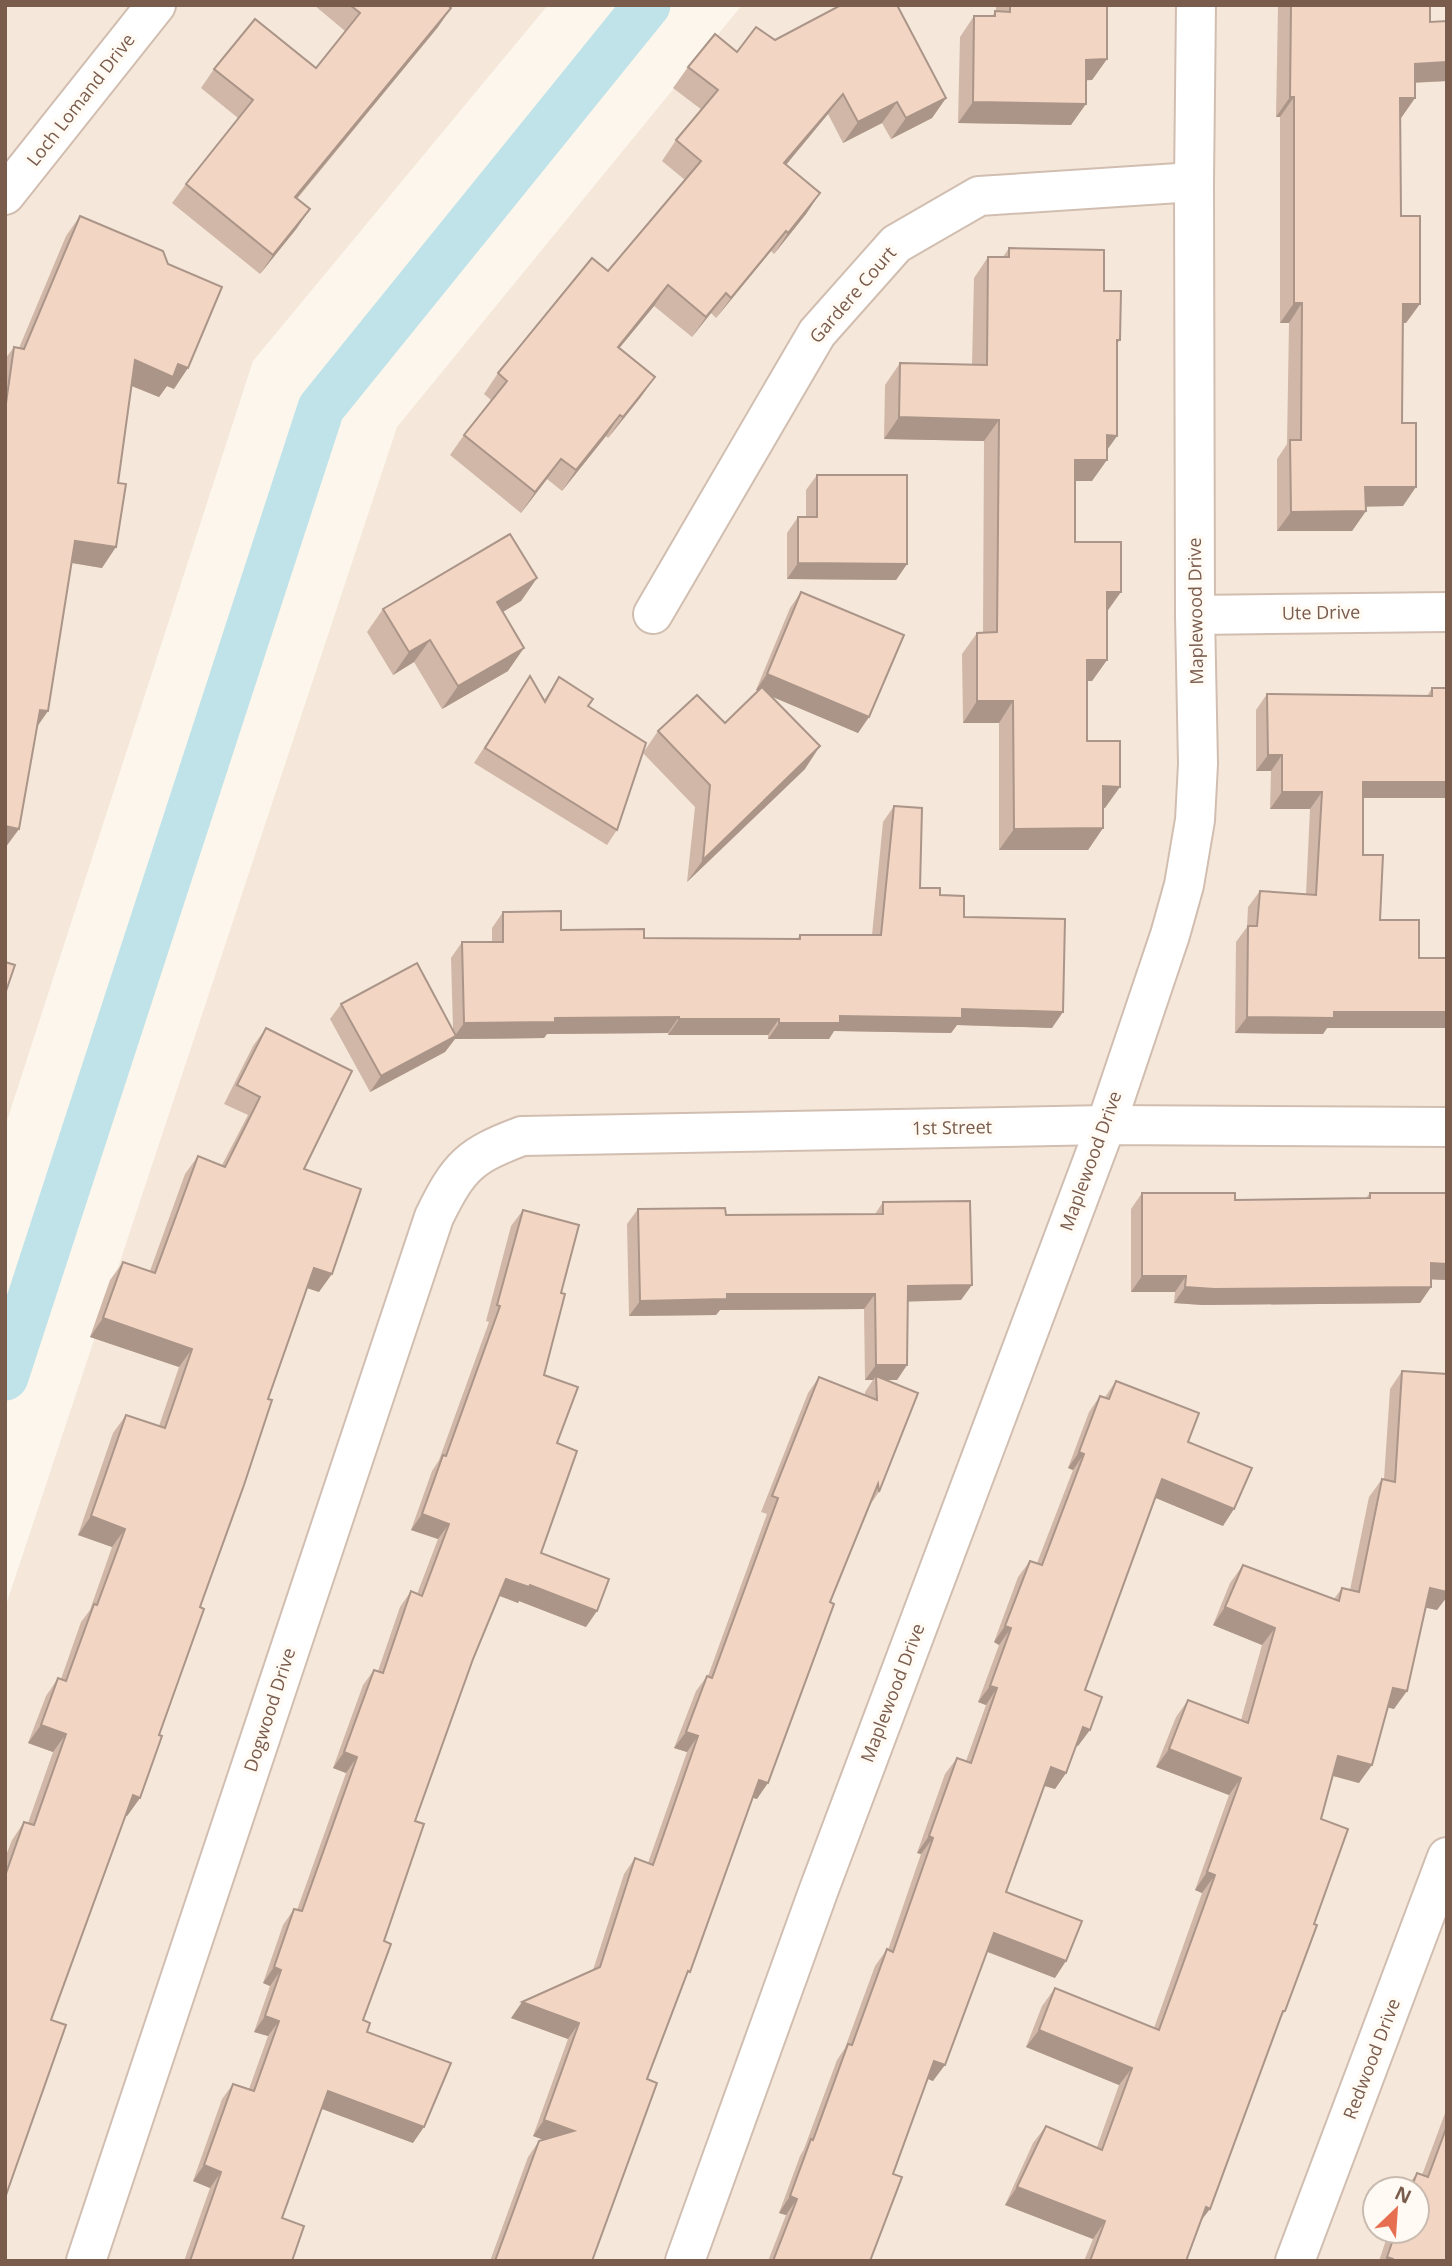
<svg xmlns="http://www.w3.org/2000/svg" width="1452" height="2266" viewBox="0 0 1452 2266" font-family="'Open Sans',sans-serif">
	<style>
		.residential { fill: #f5e8da; fill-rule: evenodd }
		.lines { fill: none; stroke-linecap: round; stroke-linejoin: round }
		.canal { stroke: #bfe3e8; stroke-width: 47 }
		.minor-casing { stroke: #d1beb0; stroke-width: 42 }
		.minor { stroke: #fff; stroke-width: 38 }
		.wall { fill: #d1b7a8 }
		.shaded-wall { fill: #aa9588 }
		.building { fill: #f3d5c3; stroke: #aa9588; stroke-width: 2 }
		.labels { text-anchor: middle; stroke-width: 7; stroke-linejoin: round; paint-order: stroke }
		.street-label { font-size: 18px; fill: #7a5c4d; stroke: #fffaf3 }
	</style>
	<rect width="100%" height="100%" fill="#fdf6ec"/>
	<g class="residential">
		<path d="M5,5H548L253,361L5,1127Z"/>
		<path d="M742,5H1447V2261H5V1608L397,427ZM1375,2189H1417V2231H1375Z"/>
	</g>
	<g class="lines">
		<path class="canal" d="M5,1377L321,408L647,5"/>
		<defs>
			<g id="minor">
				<path d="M5,195L156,5"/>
				<path d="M653,614L817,333L896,244L979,196L1194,182"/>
				<path d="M1195,615L1447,612"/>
				<path d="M86,2261L434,1217C459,1166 469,1156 522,1136L1106,1125L1447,1127"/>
				<path d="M685,2261L818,1892L1106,1125L1170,935L1184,885L1195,820L1198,764L1195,615L1194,182L1196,5"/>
				<path d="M1295,2261L1447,1857"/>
			</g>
		</defs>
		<use href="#minor" class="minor-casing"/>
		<use href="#minor" class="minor"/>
	</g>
	<g class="wall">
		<path d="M314,5H448L438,27L297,199V228L260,274L172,203L186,184L238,118L201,88L214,69L316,68L345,31Z"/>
		<path d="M996,5H1107V59L1092,80H1086L1071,125L958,123L960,37L974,16H992L996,11Z"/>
		<path d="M1278,5H1430V22L1447,81L1415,83V98L1401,118H1400L1401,216L1406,323H1403L1402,423L1403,506H1366V511L1352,531H1277V459L1287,444L1289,323H1280V117H1276Z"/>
		<path d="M775,40L946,98L932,118L891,139L882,123L843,143L828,114L786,165L820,193L806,214L774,254L771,251L716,318L711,313L692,337L654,306L619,348L655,377L640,398L608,438L606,436L562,491L547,479L521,513L450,455L464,435L491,400L484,394L498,373L608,271L685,180L662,161L676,140L702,110L673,88L688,67Z"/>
		<path d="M80,216L174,389L167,386L159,397L131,386L102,568L71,563L48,711L37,727L19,829L5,848V359L14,347L19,348L66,236Z"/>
		<path d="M1009,248L1104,291L1120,340L1117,344V436L1107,450L1092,481H1075V542L1107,611V660L1092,681H1087V741L1105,808H1103V828L1088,850H999V723H963L962,654L977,633H983L984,441L884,439L885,385L900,363L972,365L974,278L988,257H1003Z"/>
		<path d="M817,475L907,564L896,580L787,579V533L798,517H806V490Z"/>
		<path d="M537,578L521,601L503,612L508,671L442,709L414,662L393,675L367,632L383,609Z"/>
		<path d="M801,592L869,717L858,733L771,696L805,769L687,882L695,807L643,753L658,731L725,723L758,691L756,690L790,608Z"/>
		<path d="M530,676L544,700L559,677L588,706L617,830L607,845L474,763Z"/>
		<path d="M1432,688H1447V798H1363V855L1380,920L1419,958H1447V1033H1446V1028H1327L1323,1034L1235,1033L1236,942L1247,927L1248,907L1260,891L1306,894L1310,809H1270L1271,771H1256V710L1267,694L1427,696Z"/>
		<path d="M894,806L920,888L940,895L964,917L1052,1028L957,1025L951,1033L834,1031L829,1039H768V1035H668V1033L547,1034L544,1038L455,1039L445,1052L370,1092L330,1019L341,1004L453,1029L451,958L462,942H492V928L503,912L561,930L644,938L797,939L800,935H872L883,822Z"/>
		<path d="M266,1028L304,1169L319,1292L307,1288L268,1399L159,1735L140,1798L127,1816L125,1815L51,2020L5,2198V1858L12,1840L24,1822L28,1823L53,1752L28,1743L46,1696L58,1678L61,1679L81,1622L90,1610L112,1547L78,1535L113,1433L126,1415L159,1426L179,1367L90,1337L110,1280L123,1262L150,1271L185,1174L198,1156L222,1165L248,1115L224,1104L253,1046Z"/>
		<path d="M1142,1193L1235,1200L1366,1198L1370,1193H1447V1280L1431,1279V1287L1420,1303L1203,1305L1174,1303L1175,1292H1131V1209Z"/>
		<path d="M883,1202L961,1300L908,1301L907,1365L897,1380H887L879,1492L870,1505L830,1602L757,1799L753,1798L647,2079L592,2261H490L528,2157L539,2141L544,2140L533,2136L568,2039L511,2018L593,1970L624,1874L635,1858L648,1863L687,1752L674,1748L696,1691L707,1676H708L767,1514L761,1512L808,1393L819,1377L865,1395V1392L873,1380H865L864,1309L720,1310L716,1315L629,1316L627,1224L638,1209L726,1215L875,1214Z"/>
		<path d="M523,1210L561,1293L544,1375L557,1443L541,1553L586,1627L519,1601L518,1603L499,1596L473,1659L415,1821L363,2020L367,2032L413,2143L322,2109L282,2218L292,2261H184L210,2188L193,2181L222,2099L233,2084L249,2089L268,2036L254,2032L270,1986L263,1983L283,1925L294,1909L297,1910L346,1773L333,1768L363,1685L374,1670L378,1671L400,1607L411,1591L417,1594L438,1539L411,1530L432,1471L439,1460L489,1322L486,1321L511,1226Z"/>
		<path d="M1402,1371L1437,1610L1425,1607L1394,1709L1388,1707L1359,1783L1333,1776L1321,1819L1314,1924L1285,2011L1280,2019L1186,2261H1084L1093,2239L1005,2205L1033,2143L1046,2126L1097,2147L1119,2085L1026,2047L1042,2006L1055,1988L1154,2028L1202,1893L1195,1890L1229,1795L1156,1767L1176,1717L1188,1700L1241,1720L1262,1645L1213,1625L1230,1583L1243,1565L1334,1599L1342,1588L1350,1590L1369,1497L1382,1479H1384L1390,1389Z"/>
		<path d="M1116,1381L1188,1442L1223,1526L1156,1498L1085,1690L1078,1746L1076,1745L1066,1773L1055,1789L1044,1786L1006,1892L1055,1978L987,1952L933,2081L928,2079L893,2174L870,2261H768L786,2215L779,2213L800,2156L804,2149L837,2060L845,2048L875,1966L887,1949L888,1950L921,1854L917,1853L945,1774L957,1758L966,1761L986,1705L978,1702L999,1645L994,1642L1018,1577L1030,1561L1037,1563L1073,1470L1068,1468L1089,1412L1100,1396L1105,1397Z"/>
		<path d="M1447,2108V2261H1379L1389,2231H1417V2189H1405L1417,2173L1422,2175Z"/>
	</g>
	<g class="shaded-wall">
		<path d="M451,8L438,27L282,216L295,197Z"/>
		<path d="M1107,59L1092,80L1072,81L1086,60Z"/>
		<path d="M1447,62V81L1401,83L1415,64Z"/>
		<path d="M843,94L828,114L770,184L784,163Z"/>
		<path d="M1290,97H1294L1280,117H1276Z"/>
		<path d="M946,98L932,118L891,139L906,118Z"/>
		<path d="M1400,98H1415L1401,118H1386Z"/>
		<path d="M897,102L882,123L843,143L858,122Z"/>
		<path d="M973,102L1086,104L1071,125L958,123Z"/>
		<path d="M820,193L806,214L774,254L788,233Z"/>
		<path d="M310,209L297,228L260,274L273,255Z"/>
		<path d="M786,231L771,251L716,318L731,298Z"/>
		<path d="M668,285L654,306L603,368L618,347Z"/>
		<path d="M726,293L711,313L692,337L706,317Z"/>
		<path d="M1294,303H1302L1289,323H1280Z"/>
		<path d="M1403,304H1420L1406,323H1389Z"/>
		<path d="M135,360L178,364L188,368L174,389L167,386L159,397L120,381Z"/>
		<path d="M655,377L640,398L608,438L623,417Z"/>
		<path d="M620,415L606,436L562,491L576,470Z"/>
		<path d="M899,417L999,420L984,441L884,439Z"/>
		<path d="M1107,435L1117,436L1102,457Z"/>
		<path d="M561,459L547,479L521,513L535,492Z"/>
		<path d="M1075,460H1107L1092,481H1060Z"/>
		<path d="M1365,487H1416L1403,506L1352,507Z"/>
		<path d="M1366,511L1352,531H1277L1291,512Z"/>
		<path d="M75,541L116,547L102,568L61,561Z"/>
		<path d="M798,563L907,564L896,580L787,579Z"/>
		<path d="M537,578L521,601L481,625L497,602Z"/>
		<path d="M1107,592H1121L1106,613Z"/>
		<path d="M430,640L414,662L393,675L409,652Z"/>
		<path d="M524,648L508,671L442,709L458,686Z"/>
		<path d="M1087,660H1107L1092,681H1072Z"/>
		<path d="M767,674L869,717L858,733L756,690Z"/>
		<path d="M977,701H1013L999,723H963Z"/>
		<path d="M40,710L48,711L33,732Z"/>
		<path d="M820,746L805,769L687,882L703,860Z"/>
		<path d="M1268,755H1282L1271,771H1256Z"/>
		<path d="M1363,782H1447V798H1352Z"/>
		<path d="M1103,786L1120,787L1105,808H1088Z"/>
		<path d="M1282,792H1322L1310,809H1270Z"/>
		<path d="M5,826L19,829L5,848Z"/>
		<path d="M1103,828L1088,850H999L1014,829Z"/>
		<path d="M962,1009L1063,1012L1052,1028L957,1025L951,1033L834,1031L829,1039H768L779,1023L840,1016Z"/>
		<path d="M1334,1012H1447V1026L1446,1028H1327L1323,1034L1235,1033L1247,1017Z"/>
		<path d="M679,1017L668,1033L547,1034L544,1038L455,1039L445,1052L370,1092L381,1076L454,1037L464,1023L555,1018Z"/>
		<path d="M679,1019H779L768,1035H668Z"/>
		<path d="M1431,1263L1447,1264V1280L1420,1279Z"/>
		<path d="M314,1268L332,1274L319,1292L301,1286Z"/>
		<path d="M1142,1276H1186L1175,1292H1131Z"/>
		<path d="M972,1285L961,1300L897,1302L908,1286Z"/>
		<path d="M1185,1287H1431L1420,1303L1203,1305L1174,1303Z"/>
		<path d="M727,1294H875L864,1309L720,1310L716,1315L629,1316L640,1301Z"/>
		<path d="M103,1318L192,1349L179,1367L90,1337Z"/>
		<path d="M876,1365H907L897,1380H876V1376L873,1380H865Z"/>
		<path d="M1079,1452L1084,1454L1073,1470L1068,1468Z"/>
		<path d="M1162,1479L1234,1509L1223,1526L1151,1496Z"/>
		<path d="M422,1514L449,1524L438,1539L411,1530Z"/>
		<path d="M91,1516L125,1529L112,1547L78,1535Z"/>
		<path d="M506,1579L530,1585L597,1611L586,1627L519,1601L518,1603L495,1594Z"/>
		<path d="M1430,1588L1447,1592V1597L1437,1610L1417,1606Z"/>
		<path d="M1225,1607L1275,1628L1262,1645L1213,1625Z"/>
		<path d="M1005,1626L1011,1628L999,1645L994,1642Z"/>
		<path d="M990,1686L997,1688L986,1705L978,1702Z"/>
		<path d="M1393,1688L1407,1691L1394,1709L1381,1706Z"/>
		<path d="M41,1725L66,1734L53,1752L28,1743Z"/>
		<path d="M1083,1727L1090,1730L1078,1746L1071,1744Z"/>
		<path d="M686,1732L698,1736L687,1752L674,1748Z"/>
		<path d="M1169,1749L1241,1778L1229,1795L1156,1767Z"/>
		<path d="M344,1752L357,1757L346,1773L333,1768Z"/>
		<path d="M1338,1756L1372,1765L1359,1783L1326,1774Z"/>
		<path d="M1051,1767L1066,1773L1055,1789L1039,1784Z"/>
		<path d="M759,1780L768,1783L757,1799L748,1796Z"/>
		<path d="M133,1795L140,1798L127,1816L120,1813Z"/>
		<path d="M929,1836L933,1838L921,1854L917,1853Z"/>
		<path d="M1207,1872L1215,1875L1202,1893L1195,1890Z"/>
		<path d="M994,1933L1066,1961L1055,1978L983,1950Z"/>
		<path d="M274,1967L281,1970L270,1986L263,1983Z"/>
		<path d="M522,2002L579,2023L568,2039L511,2018Z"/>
		<path d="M265,2016L279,2021L268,2036L254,2032Z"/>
		<path d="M1039,2030L1132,2068L1119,2085L1026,2047Z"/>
		<path d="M934,2061L945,2065L933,2081L923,2077Z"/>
		<path d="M328,2091L424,2127L413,2143L317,2107Z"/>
		<path d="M544,2120L574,2131L563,2147L533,2136Z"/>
		<path d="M204,2165L221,2172L210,2188L193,2181Z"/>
		<path d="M1017,2187L1105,2221L1093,2239L1005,2205Z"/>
		<path d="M790,2196L797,2199L786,2215L779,2213Z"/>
		<path d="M1206,2207L1210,2209L1197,2226Z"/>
		<path d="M1387,2257L1393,2259L1392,2261H1384Z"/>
	</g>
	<g class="building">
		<path d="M350,5H448L451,8L295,197L310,209L273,255L186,184L253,100L214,69L255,19L316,68L360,13Z"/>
		<path d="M841,5H897L946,98L906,118L897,102L858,122L843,94L784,163L820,193L788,233L786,231L731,298L726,293L706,317L668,285L618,347L655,377L623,417L620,415L576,470L561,459L535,492L464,435L507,381L498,373L592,258L608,271L701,161L676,140L718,90L688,67L715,34L737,52L756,27L775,40Z"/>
		<path d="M1010,5H1107V59L1086,60V104L973,102L974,16H995V11L1010,12Z"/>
		<path d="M1291,5H1430V22L1447,21V62L1415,64V98H1400L1401,216H1420V304H1403L1402,423H1416V487H1365L1366,511L1291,512L1290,440H1301L1302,303H1294V97H1290Z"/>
		<path d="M80,216L163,251L168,264L222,287L188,368L178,364L173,377L135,360L118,483L126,484L116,547L75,541L48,711L40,710L19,829L5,826V410L14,347L24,349Z"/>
		<path d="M1009,248L1104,250V291H1121L1120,340H1117V436L1107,435V460H1075V542H1121V592H1107V660H1087V741H1120V787L1103,786V828L1014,829L1013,701H977V633L997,632L999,420L899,417L900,363L987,365L988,257H1009Z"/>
		<path d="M817,475H907V564L798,563V517H817Z"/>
		<path d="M510,534L537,578L497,602L524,648L458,686L430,640L409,652L383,609Z"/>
		<path d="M801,592L904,635L869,717L767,674Z"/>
		<path d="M530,676L545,702L559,677L593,699L588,706L646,743L617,830L485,748Z"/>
		<path d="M762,687L820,746L703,860L710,785L658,731L697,695L725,723Z"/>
		<path d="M1432,688H1447V782H1363V855H1383L1380,920H1419V958H1447V1012H1334V1018L1247,1017L1248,926H1257L1260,891L1316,895L1322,792H1282V755H1268L1267,694L1432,696Z"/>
		<path d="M894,806L922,808L920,888H940V895L964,896V917L1065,919L1063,1012L962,1009V1018L840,1016V1023H779V1019H679V1017L555,1018V1022L464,1023L462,942H503V912L561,911V930L644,929V938L800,939V935H881Z"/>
		<path d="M5,962L15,965L5,994Z"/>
		<path d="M417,963L456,1036L381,1076L341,1004Z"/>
		<path d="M266,1028L352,1071L304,1169L361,1189L332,1274L314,1268L268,1399L272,1400L244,1485L200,1607L204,1609L159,1735L162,1736L140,1798L133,1795L51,2020L66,2025L5,2198V1876L24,1822L34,1825L66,1734L41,1725L58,1678L66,1681L94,1604L97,1605L125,1529L91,1516L126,1415L165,1428L192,1349L103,1318L123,1262L155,1273L198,1156L225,1167L260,1097L237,1085Z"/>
		<path d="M1142,1193H1235V1200L1370,1198V1193H1447V1264L1431,1263V1287L1214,1289L1185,1287L1186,1276H1142Z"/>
		<path d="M970,1201L972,1285L908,1286L907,1365H876L875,1294H727V1299L640,1301L638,1209L725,1208L726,1215L883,1214V1202Z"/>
		<path d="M523,1210L579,1225L561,1293L565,1294L544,1375L578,1387L557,1443L577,1451L541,1553L609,1579L597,1611L530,1585L529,1587L506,1579L473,1659L415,1821L424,1824L384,1941L391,1944L363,2020L370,2023L367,2032L451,2063L424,2127L328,2091L282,2218L304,2226L292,2261H190L221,2172L204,2165L233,2084L254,2091L279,2021L265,2016L281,1970L274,1967L294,1909L302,1911L357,1757L344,1752L374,1670L383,1673L411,1591L422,1596L449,1524L422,1514L443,1455L446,1456L500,1306L497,1305Z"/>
		<path d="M1402,1371L1447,1374V1592L1430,1588L1407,1691L1393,1688L1372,1765L1338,1756L1321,1819L1348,1829L1314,1924L1317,1925L1285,2011H1283L1210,2209L1206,2207L1186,2261H1090L1105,2221L1017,2187L1046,2126L1102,2150L1132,2068L1039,2030L1055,1988L1159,2030L1215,1875L1207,1872L1241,1778L1169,1749L1188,1700L1248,1723L1275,1628L1225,1607L1243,1565L1339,1601L1342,1588L1359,1592L1382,1479L1395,1482Z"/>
		<path d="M876,1376L918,1393L879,1492L878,1484L830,1602L834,1604L768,1783L759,1780L690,1972L688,1971L647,2079L657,2083L592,2261H495L539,2141L574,2131L544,2120L579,2023L522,2002L600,1967L635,1858L653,1865L698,1736L686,1732L707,1676L712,1678L778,1498L772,1496L819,1377L877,1400Z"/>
		<path d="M1116,1381L1199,1413L1188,1442L1252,1468L1234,1509L1162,1479L1085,1690L1102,1697L1090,1730L1083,1727L1066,1773L1051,1767L1006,1892L1082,1921L1066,1961L994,1933L945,2065L934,2061L893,2174L902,2177L870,2261H773L797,2199L790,2196L811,2139L813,2140L848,2044L852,2045L887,1949L893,1952L933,1838L929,1836L957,1758L971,1763L997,1688L990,1686L1011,1628L1005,1626L1030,1561L1042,1565L1084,1454L1079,1452L1100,1396L1109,1399Z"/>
		<path d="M1447,2126V2261H1393V2259L1387,2257L1396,2231H1417V2189H1411L1417,2173L1428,2177Z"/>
	</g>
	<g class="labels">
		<g class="street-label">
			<text transform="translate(81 100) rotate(-52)" y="6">Loch Lomand Drive</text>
			<text transform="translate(853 295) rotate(-49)" y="6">Gardere Court</text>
			<text transform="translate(1196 611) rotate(-91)" y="6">Maplewood Drive</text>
			<text transform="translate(1321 613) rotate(-1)" y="6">Ute Drive</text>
			<text transform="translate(952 1128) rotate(-1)" y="6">1st Street</text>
			<text transform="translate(1091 1161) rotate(-70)" y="6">Maplewood Drive</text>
			<text transform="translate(893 1693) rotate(-69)" y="6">Maplewood Drive</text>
			<text transform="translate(270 1710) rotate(-72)" y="6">Dogwood Drive</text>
			<text transform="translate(1372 2059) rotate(-69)" y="6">Redwood Drive</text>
		</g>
	</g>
	<rect width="1452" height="2266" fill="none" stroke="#7a5c4d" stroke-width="14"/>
	<g transform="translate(1396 2210) rotate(25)"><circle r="33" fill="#fffaf3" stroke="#cabbb1" stroke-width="2"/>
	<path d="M0-5L12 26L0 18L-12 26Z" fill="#e76f51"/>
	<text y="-10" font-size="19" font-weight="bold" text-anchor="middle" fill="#7a5c4d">N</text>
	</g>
</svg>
